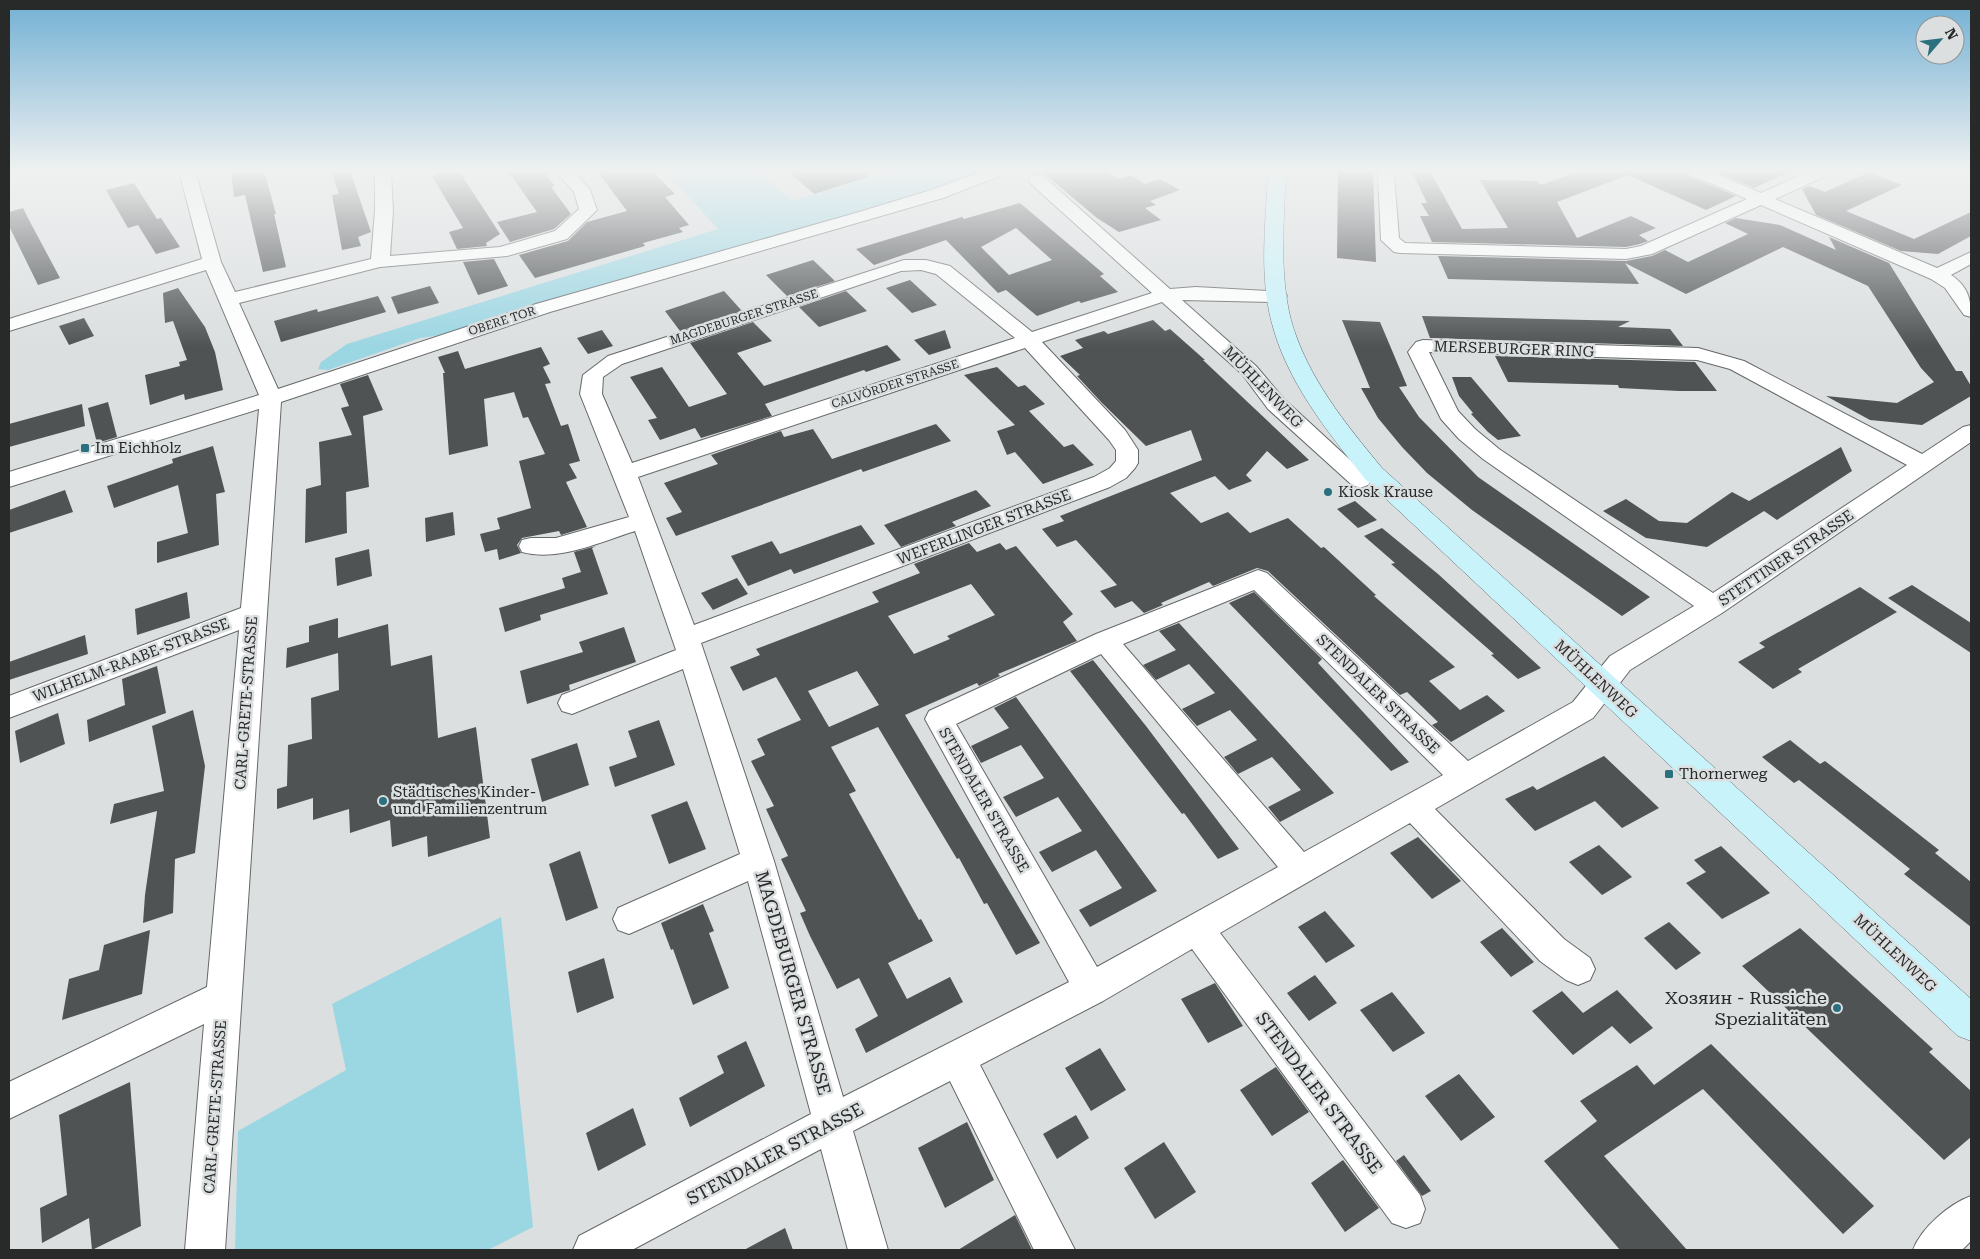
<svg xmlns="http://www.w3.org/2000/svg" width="1980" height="1259" viewBox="0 0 1980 1259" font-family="'Roboto Serif',serif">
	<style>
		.green { fill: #9bd6e3 }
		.building { fill: #505354; fill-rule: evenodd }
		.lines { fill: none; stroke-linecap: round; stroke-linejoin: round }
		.street-casing { stroke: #656869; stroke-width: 2 }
		.secondary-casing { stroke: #656869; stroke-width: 1 }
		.street { fill: #fff; fill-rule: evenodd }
		.secondary { fill: #c8f3fb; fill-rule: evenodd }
		.poi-dot { fill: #2a707e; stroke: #dcdfe0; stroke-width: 2 }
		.labels { text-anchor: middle; stroke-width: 5; stroke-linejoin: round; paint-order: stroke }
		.far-street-label { font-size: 12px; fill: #282a2a; stroke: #dcdfe0 }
		.street-label { font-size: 15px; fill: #282a2a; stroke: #dcdfe0 }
		.poi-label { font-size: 15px; fill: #282a2a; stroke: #dcdfe0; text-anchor: start }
		.near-street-label { font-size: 18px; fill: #282a2a; stroke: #dcdfe0 }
		.near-poi-label { font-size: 18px; fill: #282a2a; stroke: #dcdfe0; text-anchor: end }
	</style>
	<rect width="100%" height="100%" fill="#dcdfe0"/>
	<g class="green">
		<path d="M665,171H760L792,201L891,171H999L471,331L420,338L328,370L318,369L321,362L347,344L718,229Z"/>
		<path d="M501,917L533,1227L488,1250H235L238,1131L346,1070L332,1004Z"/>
	</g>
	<g class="building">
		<path d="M231,171H264L276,214H274L286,267L263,272L245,195L234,197Z"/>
		<path d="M331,171H350L371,232L358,237L361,246L342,250L332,195L339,194Z"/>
		<path d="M450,171H459L500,234L486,243L487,246L457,249L449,232L463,228L432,176Z"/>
		<path d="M508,171H543L555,186L551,187L571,214L554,229L510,242L497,222L537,212Z"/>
		<path d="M597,171H652L675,194L665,197L689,225L679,228L683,232L643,243L645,246L535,278L519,255L568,241L587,222L627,211Z"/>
		<path d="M788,171H867L868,177L814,194Z"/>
		<path d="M1041,171H1106L1119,179L1131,175L1145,184L1160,179L1180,190L1150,201L1156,205L1145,208L1161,220L1119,232L1097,218Z"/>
		<path d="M1338,171H1373L1376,262L1337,258Z"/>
		<path d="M1412,171H1430L1462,229L1508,228L1480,180L1537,181L1541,185L1579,171H1686L1689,176L1736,196L1706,210L1628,175L1557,202L1577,238L1631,216L1656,228L1639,235L1648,241L1640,244L1626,247L1432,242L1420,216H1429L1421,203H1427Z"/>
		<path d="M1715,171H1792L1754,188Z"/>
		<path d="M1869,172L1902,185L1846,211L1914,239L1971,212V236L1938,254L1901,251L1816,215L1802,189L1809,186L1825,192Z"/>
		<path d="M134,183L157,219L161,218L180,247L156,254L138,225L128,228L106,190Z"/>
		<path d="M1020,203L1104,274L1100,276L1118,292L1081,303L1079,301L1037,316L1006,290L998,293L946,240L874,265L856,249L962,217L964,219ZM1016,228L1052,260L1009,275L981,247Z"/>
		<path d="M23,208L29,220L60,278L38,285L9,226V212Z"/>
		<path d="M1736,218L1780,225L1836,250L1829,237L1889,263L1956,371H1962L1971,386V396L1922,425L1870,420L1826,396L1897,403L1934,382L1921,368L1868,286L1783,247L1686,294L1625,263L1639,284L1448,279L1438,256L1626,261L1652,256L1665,250L1688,262L1748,234L1725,223Z"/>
		<path d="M494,259L508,286L478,295L463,262Z"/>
		<path d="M813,260L835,281L787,296L766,275Z"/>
		<path d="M910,280L937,305L912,313L886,288Z"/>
		<path d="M430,286L439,303L398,314L391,297Z"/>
		<path d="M178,288L205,327L215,352L223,390L185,400L184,394L150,405L145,375L180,366L179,362L187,360L173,321L165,323L163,293Z"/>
		<path d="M724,291L742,311L680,331L665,311Z"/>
		<path d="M846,291L867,311L819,327L799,307Z"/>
		<path d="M378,296L386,312L281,342L274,321L317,309L318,312Z"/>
		<path d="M1422,316L1630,321L1618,327L1670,329L1683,346L1430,338Z"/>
		<path d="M84,318L94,336L69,345L59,326Z"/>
		<path d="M1153,320L1165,331L1170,329L1205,360H1203L1309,460L1287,469L1267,451L1246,475L1252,481L1229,490L1215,476L1170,493L1201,523L1228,512L1250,533L1288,518L1321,548L1324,547L1376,595L1374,596L1455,667L1429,681L1460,710L1487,695L1505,711L1451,742L1432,725L1438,722L1407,692L1400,695L1268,571L1257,568L1213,586L1209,582L1161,603L1163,605L1144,613L1132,601L1115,608L1100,591L1117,585L1076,540L1057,547L1042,529L1064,521L1060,516L1202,460L1191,430L1146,446L1102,403L1077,376L1080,375L1060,356L1083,348L1075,340L1104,331L1108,334Z"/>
		<path d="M1342,320L1380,322L1407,386L1399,387L1419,417L1478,477L1650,597L1622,616L1472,510L1427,473L1402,447L1378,418L1361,388H1370Z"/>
		<path d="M753,322L772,341L737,353L764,386L887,345L901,360L866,372L864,370L765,404L772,416L701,438L695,428L660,440L648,420L657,418L630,377L662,367L689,407L727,394L690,343Z"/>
		<path d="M602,330L613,346L588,354L577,338Z"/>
		<path d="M945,330L951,348L929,355L914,340Z"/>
		<path d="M541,347L550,364L543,367L551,383L545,384L561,426L568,424L580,461L569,464L577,478L566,482L587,527L561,535L559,531L522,538L517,545L521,553L499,560L497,549L485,552L480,534L500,529L497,518L531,508L519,461L545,454L528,417L523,418L514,392L484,399L488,446L449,455L443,373H445L438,357L458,351L465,369Z"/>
		<path d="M1495,356L1695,362L1717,391H1679L1619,388L1618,385L1508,382Z"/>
		<path d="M997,367L1018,387L1025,385L1045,404L1029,411L1064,447L1073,444L1094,465L1043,484L1015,452L1007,455L997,431L1015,425L964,375Z"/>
		<path d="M368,375L383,410L363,416L369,487L346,492L347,533L305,543L306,489L321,485L319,442L352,435L341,408L349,406L340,384Z"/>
		<path d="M1452,377H1471L1521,436L1498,440L1488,432L1471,414L1473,413L1459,396Z"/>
		<path d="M108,402L117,437L97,443L88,408Z"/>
		<path d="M82,404L85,426L9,447V424Z"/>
		<path d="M936,424L951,441L863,472L861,469L676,536L666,518L682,512L664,483L718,464L711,455L781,431L784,437L813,429L832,459Z"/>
		<path d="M213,446L225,492L216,494L219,545L157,563V542L188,533L178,485L114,508L107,486L173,463L172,459Z"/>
		<path d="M1841,447L1852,471L1777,520L1764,511L1707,547L1646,538L1603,511L1626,499L1659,521L1687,523L1732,492L1749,501Z"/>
		<path d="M65,490L73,512L9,533V510Z"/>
		<path d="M976,490L991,506L952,522L956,526L901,547L884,525Z"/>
		<path d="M1355,501L1377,520L1358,528L1337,509Z"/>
		<path d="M453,512L455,535L426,542L425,518Z"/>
		<path d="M861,525L875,544L794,574L791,569L748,586L731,556L772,541L780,554Z"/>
		<path d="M1382,528L1438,574L1541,668L1518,679L1491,655L1494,654L1391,564L1395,563L1364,536Z"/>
		<path d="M969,543L977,552L1000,543L1006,550L1016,546L1073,614L1063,622L1077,641L998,674L1000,676L979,686L977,683L905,715L1040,943L1016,955L987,903L984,904L959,858L957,859L878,727L831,747L856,791L849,794L919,920L921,919L933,941L888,963L907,999L950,977L963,1002L866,1053L855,1029L878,1016L859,978L837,989L810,936L800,913L806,911L781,859L788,856L766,809L774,806L751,761L765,755L757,739L801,720L776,677L743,691L730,667L760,655L756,649L879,602L872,592L920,573L914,564ZM971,584L995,615L947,636L950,639L914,654L888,616ZM857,671L879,705L829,727L808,691Z"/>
		<path d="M596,546L592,548L608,594L540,615L541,620L505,632L499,608L565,588L562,578L581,572L574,552Z"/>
		<path d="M369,549L372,576L337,586L335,558Z"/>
		<path d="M737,578L748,594L713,610L701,593Z"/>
		<path d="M1912,585L1971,623V653L1888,598Z"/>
		<path d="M1860,587L1897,612L1798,669L1802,672L1773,689L1738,662L1765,647L1759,643Z"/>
		<path d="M187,592L190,618L137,635L135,609Z"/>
		<path d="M1254,592L1322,659L1318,663L1409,762L1391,771L1229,603Z"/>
		<path d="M338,618V638L388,624L391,666L432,655L438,738L476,727L490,838L428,857L427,836L392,847L390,820L350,833L349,809L313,820V798L277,809V789L287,786L288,745L312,739L311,698L339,690L338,653L286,668L287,648L309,642V626Z"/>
		<path d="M1179,623L1334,793L1280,822L1268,807L1301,790L1272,757L1238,774L1224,757L1257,740L1230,710L1197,726L1182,709L1215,693L1189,664L1156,680L1143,665L1176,650L1159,631Z"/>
		<path d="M624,627L636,662L569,685L570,690L527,704L520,671L583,652L579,642Z"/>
		<path d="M85,635L88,654L9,680V662Z"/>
		<path d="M1093,660L1146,726L1239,849L1218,859L1184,813L1182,814L1070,671Z"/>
		<path d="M157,666L166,713L89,742L87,720L125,705L122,679Z"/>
		<path d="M1016,697L1157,891L1090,927L1079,910L1122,888L1096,850L1052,872L1039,852L1082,831L1058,797L1016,817L1003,797L1044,778L1021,745L981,763L971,746L1009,728L994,708Z"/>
		<path d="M193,710L205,766L195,853L175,859L173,913L143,923L145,895L157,811L110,824L114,804L164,791L152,726Z"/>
		<path d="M58,713L65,744L20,763L15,731Z"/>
		<path d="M659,720L675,765L615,787L609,767L637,757L628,731Z"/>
		<path d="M1790,740L1820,764L1825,761L1939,850L1935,853L1971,882V927L1904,874L1910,869L1799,780L1794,783L1762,757Z"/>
		<path d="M577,743L589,785L542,802L531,759Z"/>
		<path d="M1604,756L1659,808L1622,828L1595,801L1535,831L1505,799L1533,786L1537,790Z"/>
		<path d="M687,801L706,849L669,864L651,815Z"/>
		<path d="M1418,837L1461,881L1432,899L1390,853Z"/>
		<path d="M1599,845L1632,877L1602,895L1569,862Z"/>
		<path d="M1721,846L1770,893L1722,919L1686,883L1706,872L1694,860Z"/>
		<path d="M580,851L598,908L566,921L549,864Z"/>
		<path d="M703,904L714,931L709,933L729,988L693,1005L673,949L671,950L661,923Z"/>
		<path d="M1325,911L1355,946L1326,963L1298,927Z"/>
		<path d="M1669,922L1701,953L1676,970L1644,938Z"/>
		<path d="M1502,928L1534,962L1511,977L1480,942Z"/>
		<path d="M1800,928L1933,1049L1929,1052L1971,1091V1137L1944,1160L1742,966Z"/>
		<path d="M150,930L142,994L62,1020L69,979L99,970L104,945Z"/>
		<path d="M604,958L614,998L577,1013L568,972Z"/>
		<path d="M1315,975L1337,1003L1309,1021L1287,993Z"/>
		<path d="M1215,983L1243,1026L1208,1043L1181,999Z"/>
		<path d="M1617,990L1653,1028L1630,1044L1612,1026L1573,1055L1532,1011L1562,991L1583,1013Z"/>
		<path d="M1392,992L1425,1033L1393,1052L1360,1010Z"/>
		<path d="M746,1041L765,1086L690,1127L679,1098L724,1073L717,1056Z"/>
		<path d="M1711,1044L1874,1206L1843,1234L1703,1089L1604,1156L1687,1250H1620L1544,1161L1597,1121L1580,1101L1637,1065L1654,1085Z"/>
		<path d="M1100,1048L1126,1090L1091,1111L1065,1068Z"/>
		<path d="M1276,1067L1309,1112L1272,1136L1240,1090Z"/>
		<path d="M1459,1074L1495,1117L1461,1141L1425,1096Z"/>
		<path d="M130,1082L141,1226L92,1250L89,1218L42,1243L40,1208L67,1195L59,1115Z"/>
		<path d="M633,1108L646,1145L598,1171L586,1133Z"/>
		<path d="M1076,1115L1089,1138L1057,1159L1043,1134Z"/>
		<path d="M967,1122L994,1180L945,1208L918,1148Z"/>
		<path d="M1164,1142L1196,1192L1155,1219L1124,1168Z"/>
		<path d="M1404,1155L1431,1191L1422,1196L1396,1161Z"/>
		<path d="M1343,1160L1379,1208L1345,1232L1311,1183Z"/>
		<path d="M1015,1215L1032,1250H958Z"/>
		<path d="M785,1228L793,1250H744Z"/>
	</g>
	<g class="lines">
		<defs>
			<g id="street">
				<path d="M179,171H195L221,262L235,292L371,259L375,211V171H391L393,211L390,256L500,247L555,231L579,209L574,192L555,171H573L590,190L597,210L567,239L507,256L380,267L239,303L278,389L536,304L859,212L931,190L983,171H1007L1005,174L943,198L550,312L281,402L225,1250H185L204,1024L9,1119V1082L207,987L239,630L9,718V696L241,608L259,409L9,487V472L259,395L206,270L9,331V319L202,259Z"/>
				<path d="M1380,171H1397L1394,175L1399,238L1405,243L1626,249L1641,246L1747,199L1690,174L1688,171H1710L1761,193L1810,171H1832L1830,174L1775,199L1937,268L1971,252V264L1951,275C1968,286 1971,299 1971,317L1964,315L1945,288L1931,279L1761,205L1652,254L1626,259L1400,253L1394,252L1381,240L1378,175Z"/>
				<path d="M1037,175L1043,176L1170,289L1196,287L1284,292L1287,296L1284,300L1277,302L1182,300L1256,366L1284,399L1372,480L1368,485L1360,488L1352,485L1268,409L1242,374L1162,302L1042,342L1125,430L1138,450V463L1135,468L1126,478L1110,487L701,643L774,861L843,1097L1069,982L925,719L929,711L1096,634L1258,570L1267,573L1468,761L1573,702L1610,656L1694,606L1483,459L1459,439L1441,419L1408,352L1416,342L1423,340L1698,348L1744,361L1922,454L1963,427L1971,425V442L1722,613L1630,670L1593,718L1435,809L1564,939L1590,958L1595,969L1590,980L1578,985L1566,980L1540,961L1410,823L1220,933L1420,1195L1425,1209L1420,1223L1406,1228L1392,1223L1192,949L1103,1001L980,1065L1075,1250H1034L950,1081L853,1131L888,1250H848L821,1149L632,1250H573L579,1236L811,1114L748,881L629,934L618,930L613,919L618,908L740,854L683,669L572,714L562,711L558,703L562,695L676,650L635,531C600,542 558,562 522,552L519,546L522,540L531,538H556L629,517L580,394L583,375L608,356L904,260H926L950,266L1032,332L1152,293L1031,184L1029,180L1031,176ZM921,270L936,274L1015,338L632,463L602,394L603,377L622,364L901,271ZM1025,348L1109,440L1116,450V461L1110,468L1094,477L694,625L638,477ZM1429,352L1697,360L1730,369L1907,465L1713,593L1499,449L1475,429L1458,411ZM1254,590L1443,775L1304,852L1123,644ZM1101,654L1278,867L1097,967L956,724Z"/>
				<path d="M1971,1196V1241L1962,1250H1913C1921,1228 1949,1204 1971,1196Z"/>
			</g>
			<path id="secondary" d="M1268,171H1286C1284,220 1279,272 1291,320C1307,377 1345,423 1382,468L1971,999V1041L1958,1036L1366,480C1327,431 1286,381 1271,320C1259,272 1266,220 1268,171Z"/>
		</defs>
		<use href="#street" class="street-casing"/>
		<use href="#secondary" class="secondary-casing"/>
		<use href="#street" class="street"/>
		<use href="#secondary" class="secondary"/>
	</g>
	<linearGradient id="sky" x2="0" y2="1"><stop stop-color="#72b0d4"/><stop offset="0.49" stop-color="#eff1f1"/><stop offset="1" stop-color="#eff1f1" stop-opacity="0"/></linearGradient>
	<rect width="1980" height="347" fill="url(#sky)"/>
	<g class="poi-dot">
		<rect x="80" y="443" width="10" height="10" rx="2.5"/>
		<circle cx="1328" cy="492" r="5"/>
		<rect x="1664" y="769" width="10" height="10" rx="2.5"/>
		<circle cx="383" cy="801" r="5"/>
		<circle cx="1837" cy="1008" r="5"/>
	</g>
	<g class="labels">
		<g class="far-street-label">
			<text transform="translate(744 317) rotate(-18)" y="4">MAGDEBURGER STRASSE</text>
			<text transform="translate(502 321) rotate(-18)" y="4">OBERE TOR</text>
			<text transform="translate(895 384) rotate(-18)" y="4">CALVÖRDER STRASSE</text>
		</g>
		<g class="street-label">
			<text transform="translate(1514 349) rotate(2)" y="5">MERSEBURGER RING</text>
			<text transform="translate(1263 387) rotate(46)" y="5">MÜHLENWEG</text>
			<text transform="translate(984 527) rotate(-21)" y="5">WEFERLINGER STRASSE</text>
			<text transform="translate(1786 558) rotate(-34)" y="5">STETTINER STRASSE</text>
			<text transform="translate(131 660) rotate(-21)" y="5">WILHELM-RAABE-STRASSE</text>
			<text transform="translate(1596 679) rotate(43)" y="5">MÜHLENWEG</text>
			<text transform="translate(1378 694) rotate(44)" y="5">STENDALER STRASSE</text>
			<text transform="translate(246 703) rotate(-86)" y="5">CARL-GRETE-STRASSE</text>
			<text transform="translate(984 800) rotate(60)" y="5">STENDALER STRASSE</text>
			<text transform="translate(1895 953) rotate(43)" y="5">MÜHLENWEG</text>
			<text transform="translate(215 1107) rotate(-86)" y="5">CARL-GRETE-STRASSE</text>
		</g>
		<g class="poi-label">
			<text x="95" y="453">Im Eichholz</text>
			<text x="1338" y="497">Kiosk Krause</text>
			<text x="1679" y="779">Thornerweg</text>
			<text x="393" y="797">Städtisches Kinder-<tspan x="393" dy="17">und Familienzentrum</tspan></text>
		</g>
		<g class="near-street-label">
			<text transform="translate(793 983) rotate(74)" y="6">MAGDEBURGER STRASSE</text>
			<text transform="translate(1319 1093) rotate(53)" y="6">STENDALER STRASSE</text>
			<text transform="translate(775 1154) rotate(-28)" y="6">STENDALER STRASSE</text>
		</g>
		<g class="near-poi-label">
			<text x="1827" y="1004">Хозяин - Russiche<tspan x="1827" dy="21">Spezialitäten</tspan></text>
		</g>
	</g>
	<rect width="1980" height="1259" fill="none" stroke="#282a2a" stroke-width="20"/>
	<g transform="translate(1940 40) rotate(62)"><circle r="24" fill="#dcdfe0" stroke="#949797"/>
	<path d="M0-4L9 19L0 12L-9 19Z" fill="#2a707e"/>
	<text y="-8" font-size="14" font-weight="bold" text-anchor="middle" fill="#282a2a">N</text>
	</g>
</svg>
